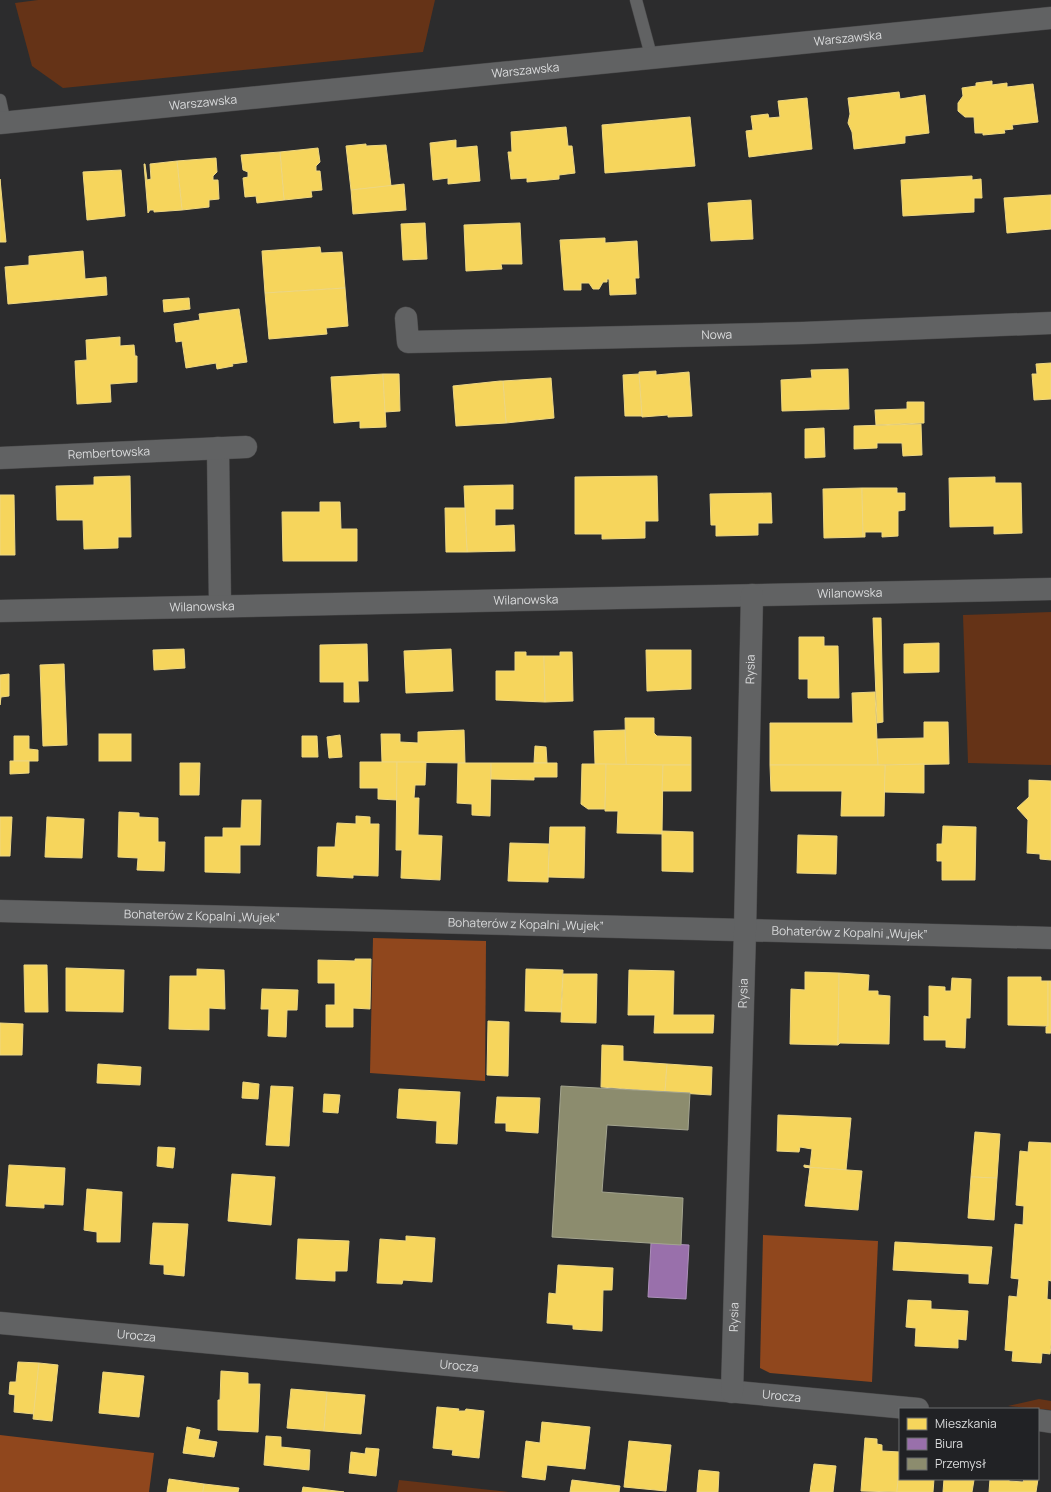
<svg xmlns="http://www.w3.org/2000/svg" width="1051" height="1492" viewBox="0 0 1051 1492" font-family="Manrope,sans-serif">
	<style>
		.green { fill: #653317 }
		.forest { fill: #90471d }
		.homes { fill: #f6d55c; stroke: #eed782 }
		.offices { fill: #9970ab; stroke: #ac90ba }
		.industry { fill: #8c8c6e; stroke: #a3a48f }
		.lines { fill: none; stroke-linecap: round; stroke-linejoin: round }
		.lane-casing { stroke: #484849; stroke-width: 13 }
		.street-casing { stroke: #484849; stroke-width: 23 }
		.lane { stroke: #616263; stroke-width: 12 }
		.street { stroke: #616263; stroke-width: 22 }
		.labels { text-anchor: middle; stroke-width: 4; stroke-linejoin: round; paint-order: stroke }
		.street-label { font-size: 12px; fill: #dadbdc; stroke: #212225 }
	</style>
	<rect width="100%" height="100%" fill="#2c2c2d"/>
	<g class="green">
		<path d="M38,0H435L423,52L63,88L32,66L15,3Z"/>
		<path d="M1051,612V765L968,763L963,615Z"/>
		<path d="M1039,1399L1051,1401V1410L1008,1406Z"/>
		<path d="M399,1480L509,1492H397Z"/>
	</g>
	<g class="forest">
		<path d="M373,938L486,941L485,1081L370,1073Z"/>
		<path d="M763,1235L878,1241L872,1382L770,1373L760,1368Z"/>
		<path d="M0,1435L154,1453L149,1492H0Z"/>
	</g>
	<g class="homes">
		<path d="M992,81V85L1007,83V87L1033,84L1038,122L1012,125L1013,129L1004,130L1005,133L983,135V133H975L974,117H965L958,111V103L963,96L962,88L976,86V83Z"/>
		<path d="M899,92L900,99L925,95L929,133L905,136V143L854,149L852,132L848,123L850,114L848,98Z"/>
		<path d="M807,98L812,149L749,157L746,131L753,130L751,116L768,114L769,118L780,117L778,101Z"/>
		<path d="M690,117L695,166L605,173L602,125Z"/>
		<path d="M566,127L568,146H572L575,173L559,175V179L527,182V178L511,179L508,152H512L511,132Z"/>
		<path d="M456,140V148L477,146L480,181L448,184V178L433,180L430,143Z"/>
		<path d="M366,144V146L386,145L391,186L351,190L346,146Z"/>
		<path d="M318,148L320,162L316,166V171H320L322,190L311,191L312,197L284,200L280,152Z"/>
		<path d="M280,152L284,200L257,203L256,196L245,197L243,178L248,177V172L243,170L241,155Z"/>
		<path d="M216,158L217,172L213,176V180H218L219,199L209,200V207L182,210L177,161Z"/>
		<path d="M177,161L182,210L154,212V210H150L148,213L144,164H145L147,180L151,179L150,164Z"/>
		<path d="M121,170L125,216L87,220L83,172Z"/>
		<path d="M972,176V180L981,179L982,198H974V212L903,216L901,180Z"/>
		<path d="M0,179L6,242H0Z"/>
		<path d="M404,184L406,210L353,214L351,190Z"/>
		<path d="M1051,195V229L1007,233L1004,198Z"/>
		<path d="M751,200L753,239L711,241L708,203Z"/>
		<path d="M425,223L427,259L403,260L401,224Z"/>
		<path d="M520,223L522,264H501L502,269L466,271L464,225Z"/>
		<path d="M605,238V243L637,241L639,278H635L636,294L610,295L609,279H607V282H603L599,289H593L589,283H581V290H564L560,240Z"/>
		<path d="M320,247L321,253L342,252L345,288L265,293L262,251Z"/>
		<path d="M83,251L85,279L106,277L107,295L8,304L5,267L29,265V256Z"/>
		<path d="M345,288L348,326L326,328L327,334L269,339L265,293Z"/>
		<path d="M189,298L190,309L164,312L163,300Z"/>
		<path d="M239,309L247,362L232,364L233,366L217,369L216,363L186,368L182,341L176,342L174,324L200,320L199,314Z"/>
		<path d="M120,337V346L134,345L135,356H137V382L110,384L111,402L77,404L75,361L87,360L86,340Z"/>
		<path d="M1051,363V399L1034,400L1032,374H1037L1036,364Z"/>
		<path d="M848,369L849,409L782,411L781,380L812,378L811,370Z"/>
		<path d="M656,371V375L689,372L692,416L668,417V415L642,417L639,372Z"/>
		<path d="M383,374L386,427L360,428V421L334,423L331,377Z"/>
		<path d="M383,374H399L400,411L385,412Z"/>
		<path d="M639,374L642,416H625L623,375Z"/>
		<path d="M551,378L554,418L506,423L503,381Z"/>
		<path d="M500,381H503L506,423L456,426L453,386Z"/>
		<path d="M907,402H924V423L876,425L875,410L907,409Z"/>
		<path d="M921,424L922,455L903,456L902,443H877V448L854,449V426Z"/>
		<path d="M824,428L825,457L805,458V429Z"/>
		<path d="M130,476L131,537H118V548L84,549L83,520H57L56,486L94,485V477Z"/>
		<path d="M657,476L658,521H645V538L602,539V534H575V477Z"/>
		<path d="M995,477V483H1021L1022,533L994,534V526L950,527L949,478Z"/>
		<path d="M513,485V509H495V526L514,525L515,551L467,552L464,486Z"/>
		<path d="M862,488L863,537L824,538L823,489Z"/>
		<path d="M862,488H897V493H905V510L898,511V536L882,537V532H865V537H863Z"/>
		<path d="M771,493L772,523H758V535L716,536V525H711L710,494Z"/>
		<path d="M0,495H14L15,555H0Z"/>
		<path d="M320,502H340L341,529H357V561H283L282,512H320Z"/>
		<path d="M445,508H465L467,552H446Z"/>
		<path d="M873,618H881L883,722L877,723Z"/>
		<path d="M799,637H824V646H838L839,698H808V679H799Z"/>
		<path d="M939,643V672L904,673V644Z"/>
		<path d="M367,644L368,681H358L359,702H344V682H320V645Z"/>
		<path d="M184,649L185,668L154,670L153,650Z"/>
		<path d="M451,649L453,691L406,693L404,651Z"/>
		<path d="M646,650H691V689L647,691Z"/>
		<path d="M515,652H526V656H544L545,702L496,700V671H515Z"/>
		<path d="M560,652H572L573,701L545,702L544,656H560Z"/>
		<path d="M64,664L67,745L43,746L40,665Z"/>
		<path d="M9,674V696L1,697L0,705V675Z"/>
		<path d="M875,692L878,765H770V723H853L852,693Z"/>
		<path d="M625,718H654V733L657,736L691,737V765H626Z"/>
		<path d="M924,722H948L949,764L878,765L877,739L924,738Z"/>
		<path d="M464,730L465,763L382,762L381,734H400V742L418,743V732Z"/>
		<path d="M625,730L626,765L595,764L594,731Z"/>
		<rect x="99" y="734" width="32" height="27"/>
		<path d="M340,735L342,757L329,758L327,737Z"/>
		<path d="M14,736H29V749L38,750V761H14Z"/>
		<path d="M302,736H317L318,757H302Z"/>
		<path d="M535,746L546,747L547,763H534Z"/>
		<path d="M10,761H29V773L10,774Z"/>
		<path d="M360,762H397V800L378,799V788H360Z"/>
		<path d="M397,762H426L425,785H415L414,798H419L418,835L442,836L440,880L401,878L402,850H396Z"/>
		<path d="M180,763H200L199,795H180Z"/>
		<path d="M458,763H491L490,816L472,815V804L457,803Z"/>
		<path d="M491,763H557V777H534V780L491,779Z"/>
		<path d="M582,764H606L605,809H588L581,804Z"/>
		<path d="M606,764L663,765L662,834L617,833L618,811H605Z"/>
		<path d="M924,764V793L884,792L885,765Z"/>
		<path d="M663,765H691V791H662Z"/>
		<path d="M770,765H885L884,816H841L842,791H771Z"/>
		<path d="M1029,780L1051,781V860L1040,859V854L1027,853L1028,820L1017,808L1029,797Z"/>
		<path d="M242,800H261L260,845H240V873L205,872V837H223V828H241Z"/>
		<path d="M119,812L139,813V817L158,818V842H165L164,871L137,870L138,858L118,857Z"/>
		<path d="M356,816L370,817V824H379L378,876L353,875V878L317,876L318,847H335L337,823L356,824Z"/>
		<path d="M0,817H12L10,856H0Z"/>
		<path d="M47,817L84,819L82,858L45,857Z"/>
		<path d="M943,826L976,827L975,880H942V861H937V844H942Z"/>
		<path d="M550,827H585L584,878L548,877Z"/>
		<path d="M662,831L693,832V872L662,871Z"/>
		<path d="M798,835L837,836L836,874L797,873Z"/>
		<path d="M510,843L549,844L548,882L508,881Z"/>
		<path d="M355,959H371L370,1009L353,1008V1027H326V1005H335V983H318V960L355,961Z"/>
		<path d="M24,965H47L48,1012H25Z"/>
		<path d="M66,968L124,970L123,1012L66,1011Z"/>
		<path d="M197,969L224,970L225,1009L209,1008V1030L169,1029L170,976H197Z"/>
		<path d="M526,969L563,970L561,1012L525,1011Z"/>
		<path d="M629,970L674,971L673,1015H714L713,1033H654L655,1015H628Z"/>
		<path d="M805,972L839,973L838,1045L790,1044L791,989L805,990Z"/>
		<path d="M839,973L869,975L868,991H878V995L890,996L889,1044L840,1043L838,1045Z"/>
		<path d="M563,974H597L596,1023L561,1022Z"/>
		<path d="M1008,977H1041V981H1048V1026L1008,1025Z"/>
		<path d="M952,978L971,979L970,1018H966L965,1048L946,1047V1040H924V1016L929,1017V986L945,987V991H951Z"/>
		<path d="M1048,981H1051V1033H1046V1027L1048,1026Z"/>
		<path d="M262,989L298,990L297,1010H287L286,1037L268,1036L269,1009H261Z"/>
		<path d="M488,1021L509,1022L508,1076L487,1075Z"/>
		<path d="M0,1023L23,1024L22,1055H0Z"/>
		<path d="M602,1045L623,1046V1061L667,1064L665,1092L601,1087Z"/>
		<path d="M98,1064L141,1067L140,1085L97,1083Z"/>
		<path d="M667,1064L712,1067L711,1095L665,1092Z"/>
		<path d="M243,1082L259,1084L258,1099L242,1098Z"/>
		<path d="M271,1086L293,1087L289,1146L266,1145Z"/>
		<path d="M399,1089L460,1092L457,1144L436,1143L437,1121L397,1118Z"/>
		<path d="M324,1094L340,1095L338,1113L323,1112Z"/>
		<path d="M497,1097L540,1098L538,1133L506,1131V1123H495Z"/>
		<path d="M778,1115L851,1118L846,1170L804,1167V1165L810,1166L812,1149L800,1147L799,1152L777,1151Z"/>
		<path d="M975,1132L1000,1134L997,1178L971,1177Z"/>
		<path d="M1029,1142L1051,1143V1281L1048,1280L1047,1299L1051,1300V1345L1050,1354L1042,1353L1041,1363L1012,1361L1013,1351L1005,1350L1009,1296L1017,1297L1019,1279L1011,1278L1015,1224L1023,1225L1024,1206L1016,1205L1020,1151L1028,1152Z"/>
		<path d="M158,1147L175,1148L173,1168L157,1166Z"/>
		<path d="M9,1165L65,1168L63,1205L44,1204V1208L6,1206Z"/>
		<path d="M805,1167L862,1171L858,1210L805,1206L810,1168Z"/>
		<path d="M232,1174L275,1177L271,1225L228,1221Z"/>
		<path d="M971,1177L997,1178L994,1220L968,1218Z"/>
		<path d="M87,1189L122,1192L120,1242H97V1232L84,1230Z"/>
		<path d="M153,1223L188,1224L184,1276L164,1274V1265L150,1264Z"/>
		<path d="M406,1236L435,1238L432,1282L403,1280L402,1284L377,1283L380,1239L406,1241Z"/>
		<path d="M298,1239L349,1241L347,1271H335V1281L296,1279Z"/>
		<path d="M895,1242L992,1247L988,1284L969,1283V1274L893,1270Z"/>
		<path d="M558,1265L613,1268L612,1290H603L602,1331L573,1329V1325L547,1323L549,1293L556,1294Z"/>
		<path d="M908,1300L931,1301V1309L968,1311L966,1340L958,1339V1348L915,1346L916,1328L906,1327Z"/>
		<path d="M18,1362L39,1363L34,1414L14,1412L15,1395L9,1394L10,1382H16Z"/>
		<path d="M39,1363L58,1365L52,1421L33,1419Z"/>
		<path d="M221,1371L248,1373V1384H260L258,1432L218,1430V1400H220Z"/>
		<path d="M103,1372L144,1376L139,1417L99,1413Z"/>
		<path d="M291,1389L327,1392L324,1431L287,1428Z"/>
		<path d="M327,1392L365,1395L361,1434L324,1431Z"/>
		<path d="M437,1407L459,1409L458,1411H465L466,1409L484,1411L479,1458L452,1455L453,1450L433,1448Z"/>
		<path d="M542,1422L590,1427L585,1469L547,1465L545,1480L522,1477L526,1441L540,1443Z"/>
		<path d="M187,1427L200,1430L198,1439L217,1442L214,1457L183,1453Z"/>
		<path d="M266,1436L281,1437V1447L310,1450L309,1470L264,1465Z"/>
		<path d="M865,1438L877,1439V1444L882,1445V1451L900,1452L897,1492L861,1491Z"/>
		<path d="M629,1441L671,1445L666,1491L624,1487Z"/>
		<path d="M366,1448L379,1449L376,1476L349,1473L351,1452L365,1454Z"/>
		<path d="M900,1456V1479H934L933,1492H897Z"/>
		<path d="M814,1464L836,1466L833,1492H810Z"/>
		<path d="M699,1470L719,1472L718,1492H697Z"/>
		<path d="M169,1479L204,1484L203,1492H167Z"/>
		<path d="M944,1479L974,1480L972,1492H943Z"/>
		<path d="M990,1479H1009V1481L1023,1482L1024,1479H1038L1036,1492H989Z"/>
		<path d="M572,1480L620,1486L619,1492H570Z"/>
		<path d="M204,1484L239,1488L238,1492H203Z"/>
		<path d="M303,1487L344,1492H302Z"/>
	</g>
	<path class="offices" d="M651,1243L689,1245L686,1299L648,1297Z"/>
	<path class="industry" d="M561,1086L690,1093L688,1130L607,1125L602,1192L683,1198L681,1245L552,1237Z"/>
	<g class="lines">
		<defs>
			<g id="lane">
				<path d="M636,0L652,59"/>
				<path d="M0,100L5,123"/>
			</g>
			<g id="street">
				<path id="s1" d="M0,123L1051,18"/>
				<path id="s2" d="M406,318L408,342L803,333L1051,323"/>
				<path d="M218,448L220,605"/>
				<path id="s3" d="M0,458L246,447"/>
				<path id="s4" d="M0,611L1051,589"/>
				<path id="s5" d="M0,911L1051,938"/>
				<path id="s6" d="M0,1323L918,1409"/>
				<path id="s7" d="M732,1392L745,931L752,595"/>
				<path d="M1038,1420L1051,1422"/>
			</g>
		</defs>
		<use href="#lane" class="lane-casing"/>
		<use href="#street" class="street-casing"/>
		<use href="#lane" class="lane"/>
		<use href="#street" class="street"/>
	</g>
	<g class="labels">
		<g class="street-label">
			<text dy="4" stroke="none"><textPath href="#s1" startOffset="852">Warszawska</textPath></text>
			<text dy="4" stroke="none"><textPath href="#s1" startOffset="528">Warszawska</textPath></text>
			<text dy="4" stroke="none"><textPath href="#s1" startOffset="204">Warszawska</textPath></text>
			<text dy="4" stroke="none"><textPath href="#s2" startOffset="333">Nowa</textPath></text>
			<text dy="4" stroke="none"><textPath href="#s3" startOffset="109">Rembertowska</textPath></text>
			<text dy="4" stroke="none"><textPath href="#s4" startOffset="850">Wilanowska</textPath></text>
			<text dy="4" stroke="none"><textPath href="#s4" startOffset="526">Wilanowska</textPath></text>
			<text dy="4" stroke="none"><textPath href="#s4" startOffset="202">Wilanowska</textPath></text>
			<text dy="4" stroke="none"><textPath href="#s7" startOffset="723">Rysia</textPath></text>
			<text dy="4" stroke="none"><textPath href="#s5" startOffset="202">Bohaterów z Kopalni „Wujek”</textPath></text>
			<text dy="4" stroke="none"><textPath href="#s5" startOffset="526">Bohaterów z Kopalni „Wujek”</textPath></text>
			<text dy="4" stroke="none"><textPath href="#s5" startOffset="850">Bohaterów z Kopalni „Wujek”</textPath></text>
			<text dy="4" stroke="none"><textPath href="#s7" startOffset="399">Rysia</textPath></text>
			<text dy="4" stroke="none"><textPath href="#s7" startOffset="75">Rysia</textPath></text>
			<text dy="4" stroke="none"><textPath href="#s6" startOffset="137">Urocza</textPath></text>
			<text dy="4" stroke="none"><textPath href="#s6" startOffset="461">Urocza</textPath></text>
			<text dy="4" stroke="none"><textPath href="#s6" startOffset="785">Urocza</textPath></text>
		</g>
	</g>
	<rect x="899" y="1408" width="140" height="72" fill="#212225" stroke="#6b6c6e"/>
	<rect x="907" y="1418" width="20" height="12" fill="#f6d55c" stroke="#6b6c6e"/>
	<text x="935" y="1428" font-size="12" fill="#dadbdc">Mieszkania</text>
	<rect x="907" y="1438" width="20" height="12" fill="#9970ab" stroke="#6b6c6e"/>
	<text x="935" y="1448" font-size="12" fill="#dadbdc">Biura</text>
	<rect x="907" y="1458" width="20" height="12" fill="#8c8c6e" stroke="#6b6c6e"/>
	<text x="935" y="1468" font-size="12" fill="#dadbdc">Przemysł</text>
</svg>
